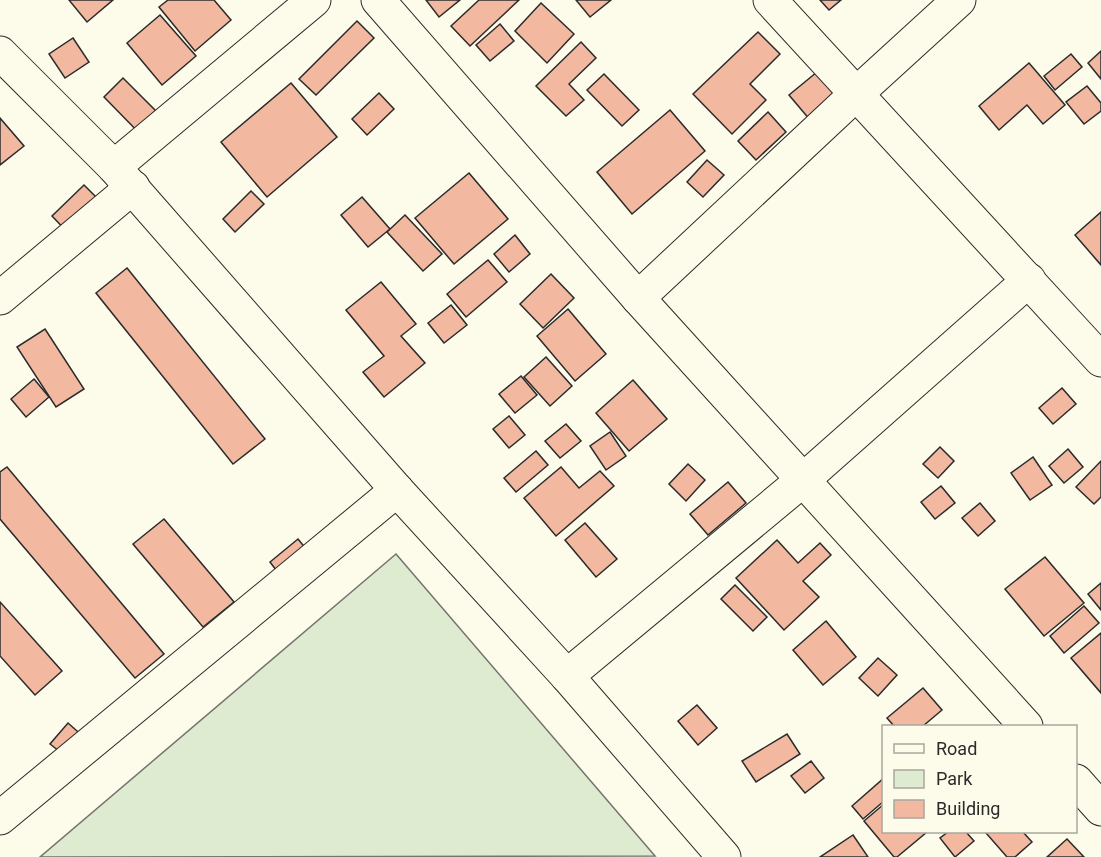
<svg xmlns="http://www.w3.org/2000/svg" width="1101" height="857" viewBox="0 0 1101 857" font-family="Roboto,sans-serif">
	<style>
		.green { fill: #deebd1; stroke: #74746e; stroke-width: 1.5 }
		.building { fill: #f2b8a0; stroke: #2b2b2b; stroke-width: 1.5 }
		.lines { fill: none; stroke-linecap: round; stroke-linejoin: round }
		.minor-casing { stroke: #2b2b2b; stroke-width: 35 }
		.minor { stroke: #fdfbea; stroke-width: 33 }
	</style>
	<rect width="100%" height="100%" fill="#fdfbea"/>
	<path class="green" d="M396,554L655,856L40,857Z"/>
	<g class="building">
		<path d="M69,0H113L87,22Z"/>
		<path d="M168,0H214L231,20L195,51L159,7Z"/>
		<path d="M426,0H460L439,17Z"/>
		<path d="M479,0H519L470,46L451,26Z"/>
		<path d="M576,0H611L590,17Z"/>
		<path d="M820,0H841L829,10Z"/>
		<path d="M541,3L574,34L547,63L515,31Z"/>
		<path d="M160,15L196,56L162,85L127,43Z"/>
		<path d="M357,21L374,38L316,95L299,79Z"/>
		<path d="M500,24L514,41L490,61L476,45Z"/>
		<path d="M758,32L780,54L750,84L766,100L732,134L693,94Z"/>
		<path d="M73,38L89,62L65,78L49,54Z"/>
		<path d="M581,42L596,58L569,84L584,100L566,116L536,86Z"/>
		<path d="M1101,51V79L1088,63Z"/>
		<path d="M1071,54L1082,67L1055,90L1044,76Z"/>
		<path d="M1029,63L1065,105L1043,124L1027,105L999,130L979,106Z"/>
		<path d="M817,72L844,104L816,127L789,95Z"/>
		<path d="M604,74L639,110L622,126L587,90Z"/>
		<path d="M123,78L165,120L146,140L104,97Z"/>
		<path d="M291,83L337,137L267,197L221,142Z"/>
		<path d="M1087,86L1101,103V111L1084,124L1066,102Z"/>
		<path d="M379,93L394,109L367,135L352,119Z"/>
		<path d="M670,110L705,151L632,214L597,172Z"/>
		<path d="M768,112L786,132L756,160L738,141Z"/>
		<path d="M0,118L24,146L0,165Z"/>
		<path d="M707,160L724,175L703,197L687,182Z"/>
		<path d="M469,173L508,219L454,264L415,218Z"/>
		<path d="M84,185L105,206L72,237L52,216Z"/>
		<path d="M251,191L264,204L235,232L223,219Z"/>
		<path d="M362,197L390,229L368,247L341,215Z"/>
		<path d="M1101,212V265L1075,235Z"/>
		<path d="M405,215L442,254L423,271L387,232Z"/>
		<path d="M515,235L530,254L509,272L494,254Z"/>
		<path d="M488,260L507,282L466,317L447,294Z"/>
		<path d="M127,268L265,439L233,464L96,293Z"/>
		<path d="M551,274L574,298L543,328L520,304Z"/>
		<path d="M381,282L416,324L401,336L425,363L384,397L363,372L384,356L346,310Z"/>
		<path d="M451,305L467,325L444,343L428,323Z"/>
		<path d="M568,309L606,354L575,381L537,336Z"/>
		<path d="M45,329L84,389L56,407L17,347Z"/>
		<path d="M546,357L572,386L550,406L524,377Z"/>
		<path d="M521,376L537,395L515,413L499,394Z"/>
		<path d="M34,379L49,397L26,417L11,399Z"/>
		<path d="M633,380L667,419L629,451L596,413Z"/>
		<path d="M1062,388L1076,404L1053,424L1039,408Z"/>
		<path d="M509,416L525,435L509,448L493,429Z"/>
		<path d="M566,424L581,441L560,458L545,441Z"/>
		<path d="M610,432L626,456L606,470L590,446Z"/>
		<path d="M940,447L954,461L938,478L923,464Z"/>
		<path d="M1068,449L1083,467L1064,483L1049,466Z"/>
		<path d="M536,451L548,465L516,492L504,478Z"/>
		<path d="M1033,457L1052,485L1030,500L1011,473Z"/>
		<path d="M1101,461V497L1094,504L1076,487Z"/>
		<path d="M688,464L705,480L686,501L669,484Z"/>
		<path d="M7,467L164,654L135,678L0,519V472Z"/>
		<path d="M561,467L579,488L600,471L614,486L556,536L524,498Z"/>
		<path d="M728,482L746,503L708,535L690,514Z"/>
		<path d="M941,486L955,503L935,519L921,502Z"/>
		<path d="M980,503L995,521L978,536L962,518Z"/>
		<path d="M164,519L234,602L203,627L133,544Z"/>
		<path d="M585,523L617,559L596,577L565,540Z"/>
		<path d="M298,539L315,560L286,583L270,562Z"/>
		<path d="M777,540L798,563L820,543L831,555L803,581L819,597L784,630L736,578Z"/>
		<path d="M1045,557L1084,603L1044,636L1005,589Z"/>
		<path d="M1101,583V610L1088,594Z"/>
		<path d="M735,585L767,617L753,631L721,599Z"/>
		<path d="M0,602L62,671L35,695L0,656Z"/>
		<path d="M1084,606L1099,623L1064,653L1050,636Z"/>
		<path d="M826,621L856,657L823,685L793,650Z"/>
		<path d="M1101,633V693L1071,658Z"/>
		<path d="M878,658L897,675L878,696L859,678Z"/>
		<path d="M923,688L942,710L923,726H894L887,718Z"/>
		<path d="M697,705L717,728L698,745L678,721Z"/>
		<path d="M68,723L86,739L69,759L50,744Z"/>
		<path d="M787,734L800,754L756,782L742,761Z"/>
		<path d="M811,761L824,778L805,793L791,776Z"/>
		<path d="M884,778V801L863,819L852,806Z"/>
		<path d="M884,804V832H927L897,857H894L864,821Z"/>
		<path d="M948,832H966L974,841L955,857L940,838Z"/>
		<path d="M988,832H1023L1032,842L1015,857H1007L986,833Z"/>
		<path d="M853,835L868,857H820Z"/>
		<path d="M1067,839L1084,857H1047Z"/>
	</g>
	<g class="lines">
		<defs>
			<g id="minor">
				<path d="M378,0L638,298L1026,726"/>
				<path d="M770,0L1101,360"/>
				<path d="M0,53L114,167L397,490L567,676L724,857"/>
				<path d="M114,167L314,0"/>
				<path d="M0,298L133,187"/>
				<path d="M638,298L855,95L959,0"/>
				<path d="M567,676L803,480L1029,280"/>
				<path d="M1076,781L1101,809"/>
				<path d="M0,818L397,490"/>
			</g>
		</defs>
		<use href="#minor" class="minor-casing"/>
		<use href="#minor" class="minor"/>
	</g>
	<rect x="882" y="725" width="195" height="108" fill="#fdfbea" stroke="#a9a89e" stroke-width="1.5"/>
	<rect x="894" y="744" width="30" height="9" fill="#fdfbea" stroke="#a9a89e" stroke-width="1.5"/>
	<text x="936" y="755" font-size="18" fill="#2b2b2b">Road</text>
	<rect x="894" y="770" width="30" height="18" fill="#deebd1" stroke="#a9a89e" stroke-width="1.5"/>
	<text x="936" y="785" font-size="18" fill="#2b2b2b">Park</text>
	<rect x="894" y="800" width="30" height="18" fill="#f2b8a0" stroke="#a9a89e" stroke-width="1.5"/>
	<text x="936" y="815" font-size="18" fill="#2b2b2b">Building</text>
</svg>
